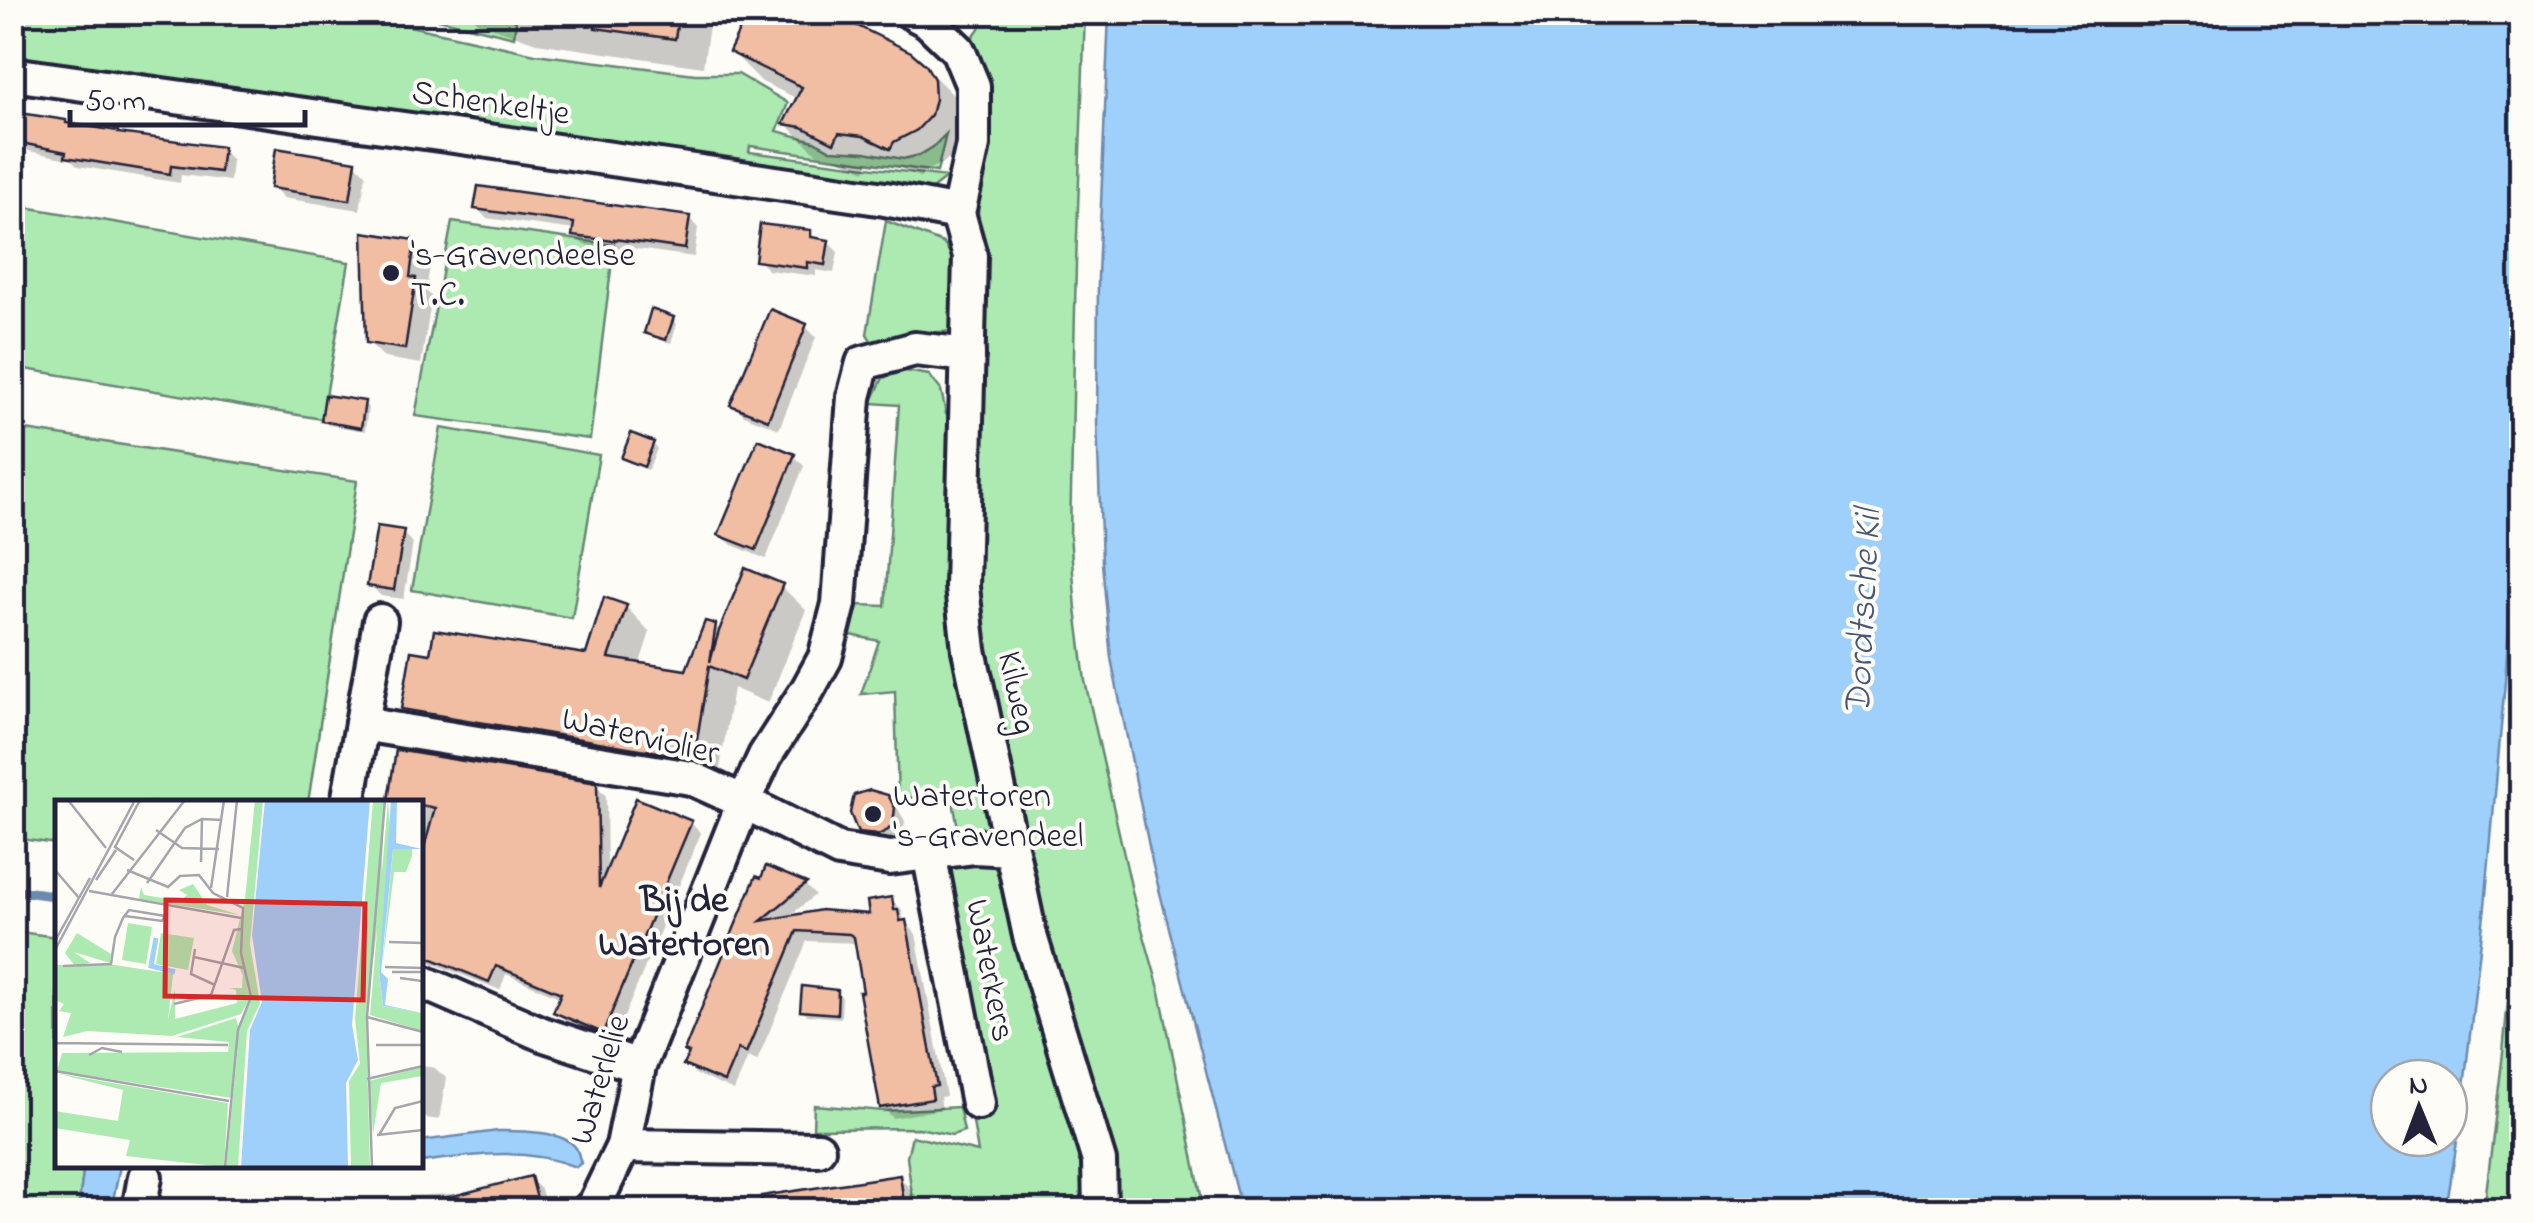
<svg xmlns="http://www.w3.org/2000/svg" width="2534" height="1223" viewBox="0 0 2534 1223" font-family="'Indie Flower',sans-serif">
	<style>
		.green { fill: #adeab1; stroke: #688676; stroke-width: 2.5 }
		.water { fill: #9ed0fb; stroke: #6c8aae; stroke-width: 2.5; fill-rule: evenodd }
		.shadow { fill: #0003 }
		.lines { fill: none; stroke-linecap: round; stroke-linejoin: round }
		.stream { stroke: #6c8aae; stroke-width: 10 }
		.building { fill: #f1bda3; stroke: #22223b; stroke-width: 2.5 }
		.minor-casing { stroke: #22223b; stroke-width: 40 }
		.minor { stroke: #fdfcf7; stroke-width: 32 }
		.poi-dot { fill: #22223b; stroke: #fdfcf7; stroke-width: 4 }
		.labels { text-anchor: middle; stroke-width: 8; stroke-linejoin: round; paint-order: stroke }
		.street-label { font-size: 35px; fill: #22223b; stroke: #fdfcf7 }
		.poi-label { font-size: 35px; fill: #22223b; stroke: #fdfcf7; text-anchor: start }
		.water-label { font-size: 38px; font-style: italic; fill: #475675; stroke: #fdfcf7 }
		.neighbourhood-label { font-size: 38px; font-weight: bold; fill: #22223b; stroke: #fdfcf7 }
		.inset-river { fill: none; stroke: #9ed0fb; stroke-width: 5 }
		.inset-road { fill: none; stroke: #a5a5ac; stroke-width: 2.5 }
		.view { fill: #d62828; fill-opacity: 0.15; stroke: #d62828; stroke-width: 5 }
		.inset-edge { fill: none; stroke: #22223b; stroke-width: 5 }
	</style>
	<rect width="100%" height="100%" fill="#fdfcf7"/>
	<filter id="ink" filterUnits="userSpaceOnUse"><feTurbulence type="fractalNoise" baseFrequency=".01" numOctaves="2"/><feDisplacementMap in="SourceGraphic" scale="20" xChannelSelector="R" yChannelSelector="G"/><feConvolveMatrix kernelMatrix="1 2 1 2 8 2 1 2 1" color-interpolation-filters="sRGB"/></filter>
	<g filter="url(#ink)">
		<g class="green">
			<path d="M286,12L360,15L535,54L695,74H738L788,103L777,131L814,141L831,150L865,152L903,159L920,155L933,147L946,134L937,172L750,146L749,152L947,177L927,193L13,66V13Z"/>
			<path d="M413,13H493L516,20L514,37Z"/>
			<path d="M990,13H1085L1076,263L1070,535L1076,609L1085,681L1135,904L1160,992L1204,1210H1111L1016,844L977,598L974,392L980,131L967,45Z"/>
			<path d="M25,207L349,262L322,419L13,367V278Z"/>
			<path d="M886,221L943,243L956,261L955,331L910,334L875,347L867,334Z"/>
			<path d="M452,222L614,245L590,439L415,416Z"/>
			<path d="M905,371L929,375L941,390L946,414L953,417L995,831L980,827L958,828L951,791L898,800L895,691L861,694L879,641L851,635L858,605L885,606L899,405L871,403L883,378Z"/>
			<path d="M13,428L357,481L308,803H58L57,844L13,838Z"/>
			<path d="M441,428L599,455L572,618L412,590Z"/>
			<path d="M962,860L992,864L1006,884L1076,1138L1085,1193V1210H914L907,1157L912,1136L978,1152L971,1110L949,877L950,866Z"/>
			<path d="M2521,861V1210H2484L2503,1053Z"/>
			<path d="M12,931L57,937L58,1166H84L78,1210H13Z"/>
			<path d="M814,1105L883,1111L959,1107L964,1131L952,1135L919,1128L813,1129Z"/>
		</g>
		<g class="water">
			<path d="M1109,13H2521V455L2505,682L2485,906L2459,1129L2446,1210H1242L1153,866L1111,658L1102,563L1097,422L1098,276ZM2389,1078H2449V1138H2389Z"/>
			<path d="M498,1131C517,1131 563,1130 576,1148C579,1153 579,1158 581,1163L576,1167C522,1146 476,1155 420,1162V1141Z"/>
			<path d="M84,1166H120L111,1210H78Z"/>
		</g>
		<g class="shadow">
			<path d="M467,12H711L703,67L536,43L477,22Z"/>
			<path d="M751,12H839L854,28L924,66L956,98L963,112L960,146L948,160L924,172L921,178L896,166L869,162L865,171L835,157L817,154L786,124L798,99L762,82L732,52Z"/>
			<path d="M19,141L222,150L232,160L230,181L181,175L180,183L78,166L72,160L29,151Z"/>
			<path d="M355,163L366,174L360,210L283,198L273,187Z"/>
			<path d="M477,208L689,218L698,228L694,257L623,247V249L584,245L574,235L575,230L486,218Z"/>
			<path d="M810,233L818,241L828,242L838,252L834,273L816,270V276L768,270L758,260Z"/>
			<path d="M414,243L431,259L426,291L432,297L421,364L385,358L368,342Z"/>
			<path d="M673,320L677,324L671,343L651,337L646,332Z"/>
			<path d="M805,326L816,337L779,429L744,415L733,404Z"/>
			<path d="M364,403L368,408L365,431L328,425L324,420Z"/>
			<path d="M653,444L657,449L648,470L628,462L624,458Z"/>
			<path d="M794,456L804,466L766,559L732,545L721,535Z"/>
			<path d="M402,533L413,543L404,599L381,596L370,585Z"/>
			<path d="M781,586L806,610L768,703L733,688L718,781L428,733L404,708L587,656L626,607L650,632L639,666L687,673L715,626L721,632Z"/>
			<path d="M596,785L606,796L607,873L691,823L701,833L614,1041L566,1021L556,1011L561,998L506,974L500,990L420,958V803H394L390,799Z"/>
			<path d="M886,797L898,809L905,821L903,835L895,844L871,843L860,831Z"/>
			<path d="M768,869L805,885L815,895L786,919L872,917L891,899L902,910L903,918L916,934L946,1096L940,1097L942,1109L893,1118L882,1107L857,943L807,941L757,1061L748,1057L734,1091L697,1075L686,1065Z"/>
			<path d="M837,992L842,997L841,1018L807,1015L803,1010Z"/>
			<path d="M420,1065L435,1068L446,1078L439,1120L420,1117Z"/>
			<path d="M900,1178L930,1210H765L763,1198Z"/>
			<path d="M530,1179L541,1189L547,1210H338V1199L473,1193Z"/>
		</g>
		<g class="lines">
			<path class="stream" d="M12,890L58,896"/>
		</g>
		<g class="building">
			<path d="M596,12H679L675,39L595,28Z"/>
			<path d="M748,12H829L911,52L926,65L934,79L935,99L931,115L917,130L894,142L890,149L863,136L839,133L834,143L802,127L783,124L802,87L729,52Z"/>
			<path d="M20,113L66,120V123L118,131V133L223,147L220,172L171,166L170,174L65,157L66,152L16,142Z"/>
			<path d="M276,148L356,161L350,200L270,188Z"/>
			<path d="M478,186L690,216L685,249L614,239V241L572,236L574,223L474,209Z"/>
			<path d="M760,224L811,230V237L829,240L825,265L807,262V268L755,261Z"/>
			<path d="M363,232L415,240L410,277L416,278L405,349L366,343Z"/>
			<path d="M651,309L674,317L666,340L644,333Z"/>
			<path d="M770,309L807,324L768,420L730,405Z"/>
			<path d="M325,395L365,401L361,428L321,421Z"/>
			<path d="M631,433L654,442L644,467L621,458Z"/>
			<path d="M758,439L795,454L756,550L718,535Z"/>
			<path d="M377,526L404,530L394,590L367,586Z"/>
			<path d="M745,568L783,584L743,680L709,666L694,758L401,709L411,651L430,654L434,630L586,654L604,597L627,605L609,658L686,670L705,621L716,624L710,662L719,631Z"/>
			<path d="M396,750L597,783L599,888L636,798L692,821L603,1033L553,1012L561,993L496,966L489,982L420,954V863L435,808L420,805V803L388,800Z"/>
			<path d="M870,790L888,795L895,808L893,824L888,830L878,835L858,833L850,813L854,795Z"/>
			<path d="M766,866L807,883L761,921L821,910L869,914L867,901L892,897L894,910H898L900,921L906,920L937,1086L931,1087L933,1099L880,1108L859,992H863L854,937L849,934L797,931L746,1053L738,1049L724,1082L683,1065L689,1053L684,1051L735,926L756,876L761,878Z"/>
			<path d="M802,986L838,990L837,1014L800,1011Z"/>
			<path d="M900,1175L905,1210H762L761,1196Z"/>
			<path d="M531,1176L540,1210H431L430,1202Z"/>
		</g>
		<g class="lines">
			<defs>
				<g id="minor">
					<path d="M911,12L928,21L958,50L973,86V145L958,213L970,256L962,587L969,650L1030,936L1099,1161L1100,1210"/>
					<path d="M12,74L475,139L885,199L958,213"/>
					<path d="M362,724L691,778L744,802L839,850L890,858L975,847L1011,849"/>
					<path d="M348,803L380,621"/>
					<path d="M929,853L978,1103"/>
					<path d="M420,981L542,1034L639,1066"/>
					<path d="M623,1146L818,1149"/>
					<path d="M139,1210L145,1177"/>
					<path d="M589,1210L595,1204L623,1146L639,1066L744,802L765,756L808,689L825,658L839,604L854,397L863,363L915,349L968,355"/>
				</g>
			</defs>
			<use href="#minor" class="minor-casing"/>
			<use href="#minor" class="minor"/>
		</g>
	</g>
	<g class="poi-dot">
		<circle cx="391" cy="273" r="10"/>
		<circle cx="873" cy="814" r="10"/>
	</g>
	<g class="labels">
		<g class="street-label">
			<text transform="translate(491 101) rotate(8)" y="12">Schenkeltje</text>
			<text transform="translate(1019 692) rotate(78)" y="12">Kilweg</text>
			<text transform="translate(641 734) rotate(13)" y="12">Waterviolier</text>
			<text transform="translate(992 970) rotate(79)" y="12">Waterkers</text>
			<text transform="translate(598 1079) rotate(-73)" y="12">Waterlelie</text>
		</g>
		<g class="poi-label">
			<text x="411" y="265">'s-Gravendeelse<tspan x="411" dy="40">T.C.</tspan></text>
			<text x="893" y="806">Watertoren<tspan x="893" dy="40">'s-Gravendeel</tspan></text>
		</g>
		<g class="water-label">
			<text transform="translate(1861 612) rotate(-87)" y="13">Dordtsche Kil</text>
		</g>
		<g class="neighbourhood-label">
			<text x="684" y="911">Bij de<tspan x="684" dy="44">Watertoren</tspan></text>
		</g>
	</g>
	<g transform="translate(55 800)">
		<rect width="368" height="368" fill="#fdfcf7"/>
		<path d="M200,0H208L195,144L205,203L192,231L183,367H171L183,245L176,298L2,271L7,253L173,252L174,242L122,237L181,218L184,229L197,196L177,151L190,99ZM318,0H329L326,99L311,215L315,367H296L294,281L305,264L300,219ZM333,0L336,47L324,172L328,206L367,213V231L315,215ZM338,49H357V56L351,72H339L327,167ZM138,84L152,105L185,115L84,99L86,87L89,95L126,101L132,95L124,90ZM73,123L97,127L91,164L67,160ZM22,133L56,154L55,163L19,152L35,163L20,166L10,153ZM106,133L139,138L133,170L101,164ZM60,165L118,174L113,220L120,189V219L182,203L181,190L174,188H187L188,169L195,198L186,214L117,236L32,231L8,237L16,213L4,211L9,204L0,200L1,165ZM367,267V276L326,283L318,334L314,281ZM0,273L173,303L169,367L71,356L75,340L0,328V311L63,321L68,290Z" fill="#adeab1"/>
		<path d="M210,0H315L297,225L303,260L291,283L293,367H186L195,230L207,202L197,135ZM336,0H342L341,43L367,49H338L326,172L333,179L330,205L367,213L328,206L324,172Z" fill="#9ed0fb"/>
		<path class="inset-river" d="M101,138L96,166L120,172"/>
		<path class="inset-road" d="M13,0L51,48M101,30L127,48L164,49M79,60L60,47L85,0M146,62L147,19M0,70L24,98M72,70L113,87L125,76L144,75L158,93L188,108L186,153L196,197L183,230L170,367M41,80L61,50M92,83L130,28L147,19L167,20M156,88L169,0M34,91L186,118M57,94L130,0M172,97L182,0M0,141L35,78M334,142L368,143M140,149L136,174L160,185M0,150L80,0M139,157L189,168M8,166L56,164L60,137L68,118L74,110L110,116L107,121L70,116M330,167L368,168M337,172H368M345,178L367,181V192M119,204L156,195L179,130L187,129M312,217L368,232M0,227V266M0,243L173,245M321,245H368M34,255L47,248L67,252M0,271L174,301M312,279L368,266M322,335L368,330M324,335L340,308L368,301M317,367L312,217L330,0"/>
		<path class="view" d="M111,100L310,104L308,200L110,196Z"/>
		<rect width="368" height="368" class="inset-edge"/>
	</g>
	<rect width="2534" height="1223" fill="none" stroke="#fdfcf7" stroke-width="50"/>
	<rect x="25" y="25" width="2484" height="1173" fill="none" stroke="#22223b" stroke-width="4" filter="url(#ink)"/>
	<g transform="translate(2419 1108) rotate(359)"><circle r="48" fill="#fdfcf7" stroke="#a5a5ac" stroke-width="2.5"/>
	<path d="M0-8L18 38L0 25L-18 38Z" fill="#22223b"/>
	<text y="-15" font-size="28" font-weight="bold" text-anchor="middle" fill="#22223b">N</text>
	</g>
	<path d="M70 110v15h235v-15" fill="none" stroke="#22223b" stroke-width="5"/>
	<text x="85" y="110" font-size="30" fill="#22223b" stroke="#fdfcf7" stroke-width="8" paint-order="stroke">50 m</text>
</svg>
